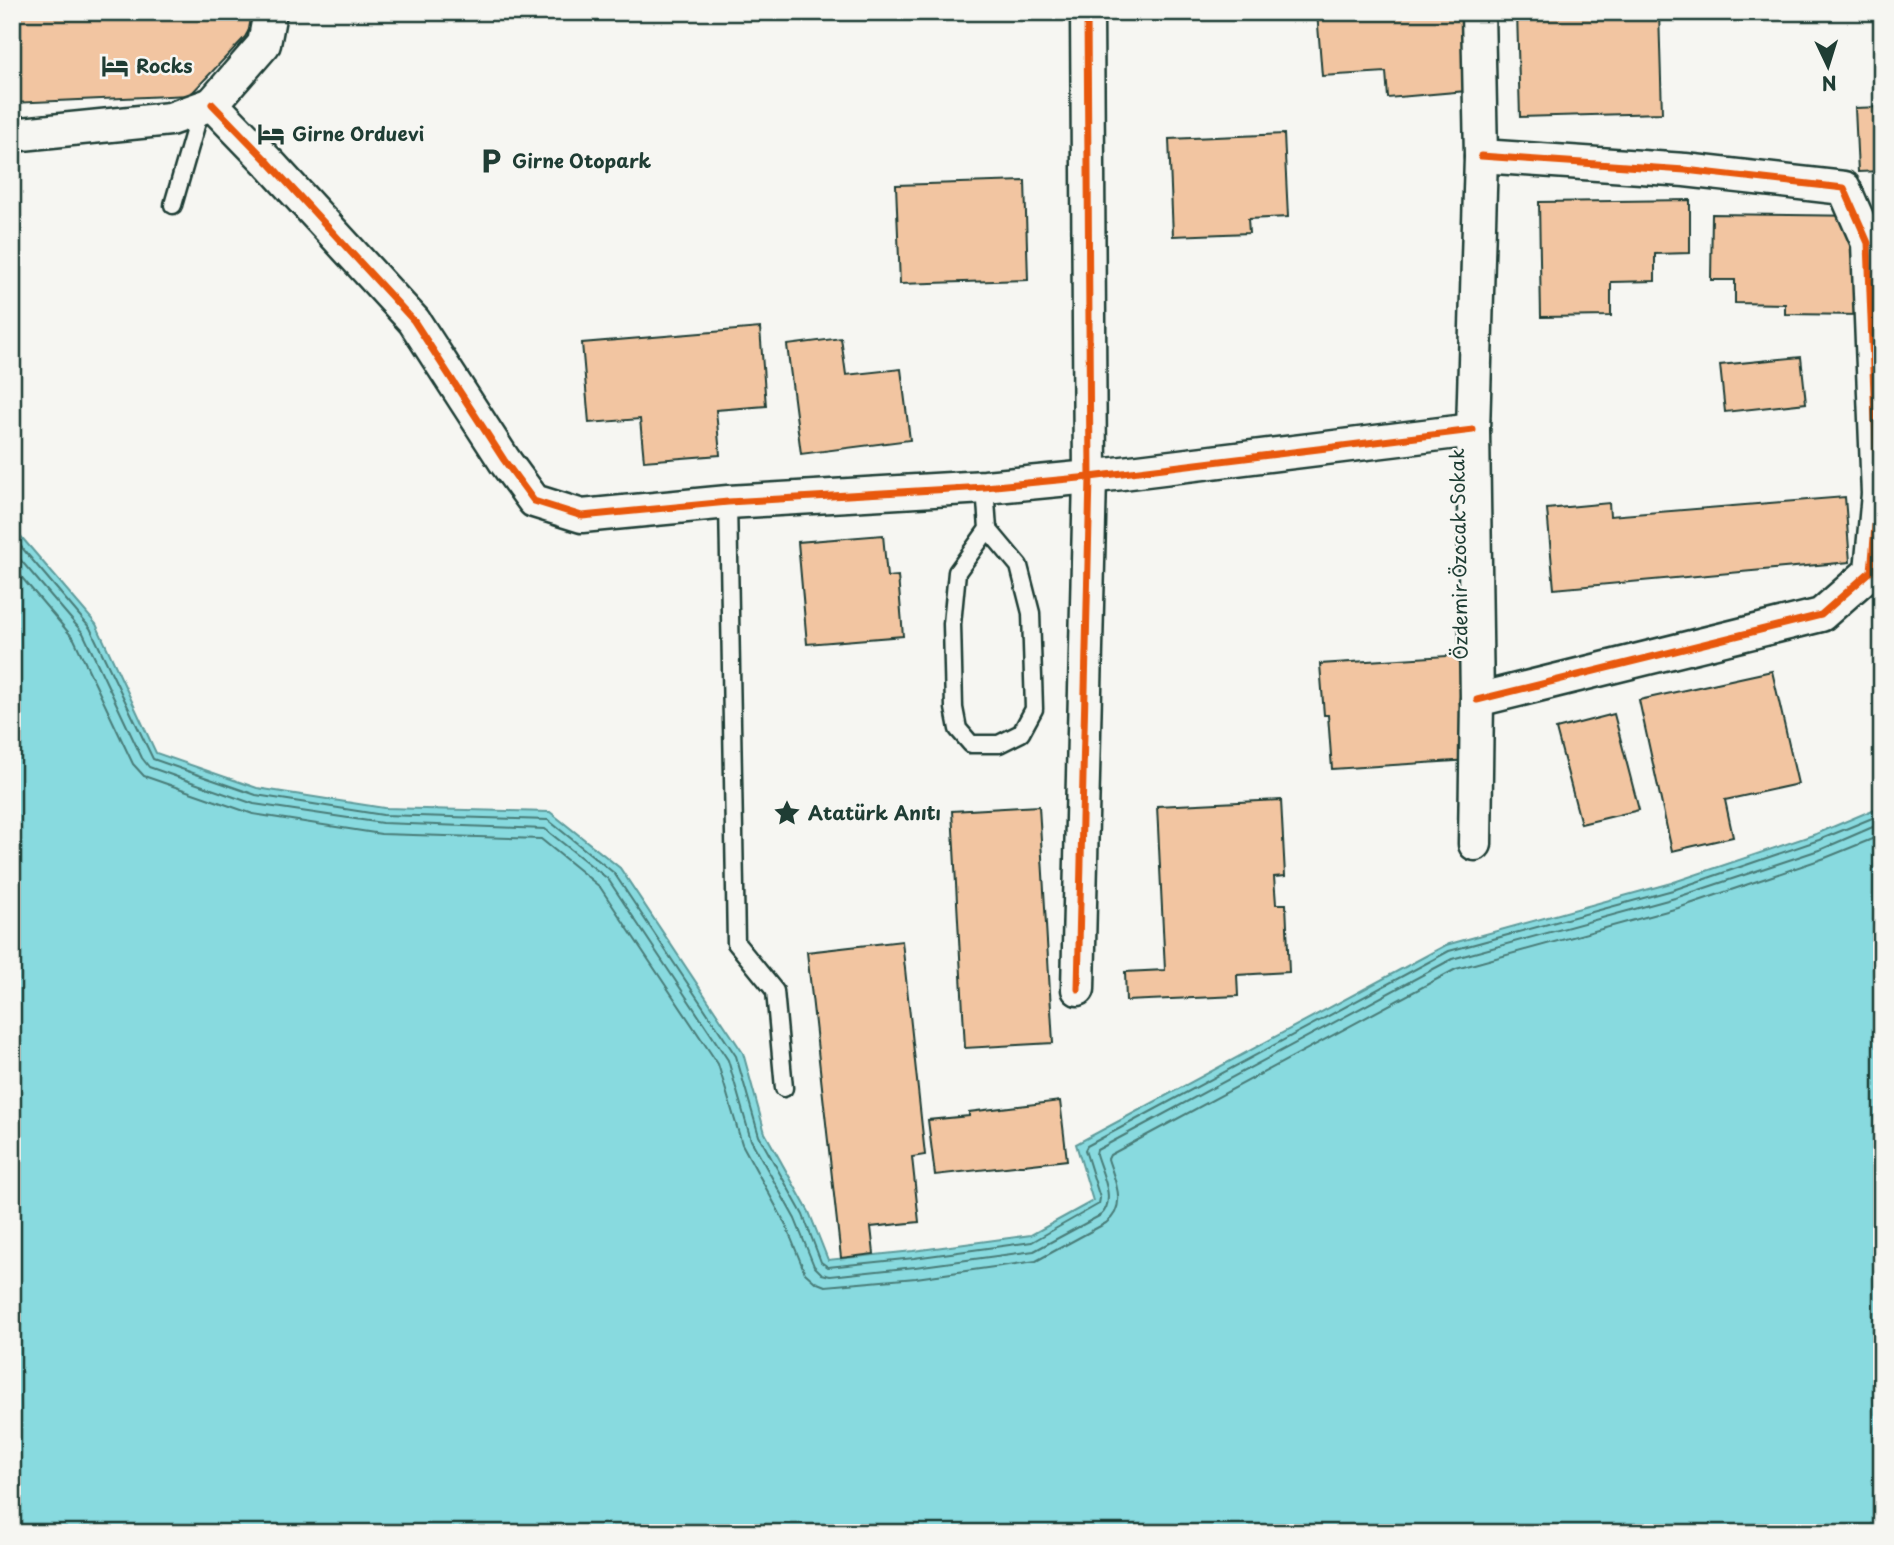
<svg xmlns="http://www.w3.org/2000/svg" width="1894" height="1545" viewBox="0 0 1894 1545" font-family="'Playpen Sans',sans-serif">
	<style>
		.water { fill: #88dadf; stroke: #5e9b9b; stroke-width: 2 }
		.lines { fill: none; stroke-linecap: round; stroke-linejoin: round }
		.shore { stroke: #497c78; stroke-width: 2 }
		.building { fill: #f2c5a1; stroke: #1f3d34; stroke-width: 2 }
		.service-casing { stroke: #1f3d34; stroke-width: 21 }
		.minor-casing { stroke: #1f3d34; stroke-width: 37 }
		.service { stroke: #f6f6f2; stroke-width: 16 }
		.minor { stroke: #f6f6f2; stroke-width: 32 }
		.cycleway-casing { stroke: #f6f6f2; stroke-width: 11 }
		.cycleway { stroke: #e8590c; stroke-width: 7 }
		.labels { text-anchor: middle; stroke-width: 5; stroke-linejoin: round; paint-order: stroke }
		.poi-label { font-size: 19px; font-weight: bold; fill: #1f3d34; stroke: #f6f6f2; text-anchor: start }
		.street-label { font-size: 19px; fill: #1f3d34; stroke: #f6f6f2 }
	</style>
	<rect width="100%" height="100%" fill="#f6f6f2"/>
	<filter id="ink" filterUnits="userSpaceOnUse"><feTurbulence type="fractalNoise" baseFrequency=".0143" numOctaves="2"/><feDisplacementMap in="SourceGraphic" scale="14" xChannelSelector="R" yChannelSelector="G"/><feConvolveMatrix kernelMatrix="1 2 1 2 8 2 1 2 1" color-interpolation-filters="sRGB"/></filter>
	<g filter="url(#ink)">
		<path class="water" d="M12,526L96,624L156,753L257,788L384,808L550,812L620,868L743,1053L765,1133L809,1212L828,1260L913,1251L1031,1235L1093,1201L1076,1144L1446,945L1671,883L1816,834L1882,806V1533H12Z"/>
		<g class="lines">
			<g class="shore">
				<path d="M12,536L90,628L153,759L256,795L383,815L548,820L614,873L736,1056L759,1136L803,1215L821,1262L828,1267L914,1258L1032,1242L1099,1204L1100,1198L1085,1150L1087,1146L1449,951L1673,890L1819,840L1882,814"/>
				<path d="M12,550L83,633L142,758L149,767L254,804L382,823L545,829L608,879L728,1060L751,1140L795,1219L814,1266L822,1274L830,1276L915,1267L1034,1251L1101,1215C1117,1200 1101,1172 1096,1154L1097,1150L1452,959L1675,898L1822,849L1882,823"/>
				<path d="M12,566L74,639L133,764L144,776L253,814L381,834L541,839L600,887L718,1064L742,1144L785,1223L805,1273L815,1282L825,1286L916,1278L1036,1261L1106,1223C1128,1206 1115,1181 1108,1159L1110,1155L1456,969L1678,908L1825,858L1882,835"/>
			</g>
		</g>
		<g class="building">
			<path d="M12,12H259L245,37L190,95L12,103Z"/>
			<path d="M1317,12H1461L1466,91L1388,98L1386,72L1322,76Z"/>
			<path d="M1517,12H1659L1662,113L1520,117Z"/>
			<path d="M1882,107V171L1858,172L1855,108Z"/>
			<path d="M1284,134L1288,217L1248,219L1249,233L1173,236L1169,139Z"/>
			<path d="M1025,181L1028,280L900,284L896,185Z"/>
			<path d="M1690,200V253L1655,254V281L1611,282V316L1541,317L1539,202Z"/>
			<path d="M1712,214L1864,216L1863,315L1785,314V304L1735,303V280H1711Z"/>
			<path d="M760,328L766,406L716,410L720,455L644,461L640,419L589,423L582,343Z"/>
			<path d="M841,338L846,375L901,369L910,440L801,454L787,345Z"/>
			<path d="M1801,357L1806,403L1725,412L1720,365Z"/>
			<path d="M1845,497L1850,562L1554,589L1547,509L1609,503L1610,516Z"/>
			<path d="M883,535L887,577L898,576L903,636L807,644L798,542Z"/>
			<path d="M1463,655L1470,760L1332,769L1328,715H1324L1320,664Z"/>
			<path d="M1772,671L1798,784L1725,800L1733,837L1672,851L1639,700Z"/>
			<path d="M1614,714L1639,810L1581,824L1556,729Z"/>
			<path d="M1281,800L1285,876L1274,877L1276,904H1286L1289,972L1237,975L1238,996L1126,1001L1125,972L1165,970L1157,806Z"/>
			<path d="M1039,806L1053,1043L965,1048L952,811Z"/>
			<path d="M902,941L925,1155L912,1157L919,1222L871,1227L874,1254L841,1258L807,952Z"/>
			<path d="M1060,1101L1067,1160L935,1175L928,1120L969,1116V1112Z"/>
		</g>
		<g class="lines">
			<defs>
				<g id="service">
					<path d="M173,205L201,108"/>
					<path d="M985,487L988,529L1019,566L1031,613L1034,709L1021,733L999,744H971L958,729L954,708L952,624L957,572L988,529"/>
					<path d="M728,502L736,943L775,991L784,1088"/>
				</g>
				<g id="minor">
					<path d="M212,104L269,163L414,321L504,460L534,501L582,516L728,502L985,487L1090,477L1473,430"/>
					<path d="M212,104L264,44L270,12"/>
					<path d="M12,135L170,119L212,104"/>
					<path d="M1477,700L1821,615L1871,571L1878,494L1868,243L1844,188L1685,170L1481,156"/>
					<path d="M1475,844L1477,700L1473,430L1481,156L1478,12"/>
					<path d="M1078,989L1090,477L1087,12"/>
				</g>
			</defs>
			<use href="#service" class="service-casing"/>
			<use href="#minor" class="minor-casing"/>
			<use href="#service" class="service"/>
			<use href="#minor" class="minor"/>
			<defs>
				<g id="cycleway">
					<path d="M212,104L269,163L414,321L504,460L534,501L582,516L728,502L985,487L1090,477L1473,430"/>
					<path d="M1477,700L1821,615L1871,571L1878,494L1868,243L1844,188L1685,170L1481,156"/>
					<path d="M1078,989L1090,477L1087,12"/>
				</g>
			</defs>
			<use href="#cycleway" class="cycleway-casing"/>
			<use href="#cycleway" class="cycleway"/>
		</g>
	</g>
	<defs>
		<symbol id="hotel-bare" viewBox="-9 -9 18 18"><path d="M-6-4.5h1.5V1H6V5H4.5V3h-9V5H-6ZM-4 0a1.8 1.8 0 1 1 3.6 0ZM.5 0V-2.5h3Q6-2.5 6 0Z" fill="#1f3d34" stroke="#f6f6f2" stroke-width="2.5" paint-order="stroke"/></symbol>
		<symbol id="parking-bare" viewBox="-9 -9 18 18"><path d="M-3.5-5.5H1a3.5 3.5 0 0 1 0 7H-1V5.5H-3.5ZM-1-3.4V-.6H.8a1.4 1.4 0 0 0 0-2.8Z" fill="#1f3d34" stroke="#f6f6f2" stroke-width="2.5" paint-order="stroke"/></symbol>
		<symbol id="sight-bare" viewBox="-9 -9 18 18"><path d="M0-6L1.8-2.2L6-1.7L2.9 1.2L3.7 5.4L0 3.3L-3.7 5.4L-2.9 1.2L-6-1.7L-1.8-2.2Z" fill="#1f3d34" stroke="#f6f6f2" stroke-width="2.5" paint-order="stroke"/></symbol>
	</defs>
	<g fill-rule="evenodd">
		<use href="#hotel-bare" x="96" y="47" width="38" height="38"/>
		<use href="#hotel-bare" x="252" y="115" width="38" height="38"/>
		<use href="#parking-bare" x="472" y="142" width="38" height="38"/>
		<use href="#sight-bare" x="768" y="794" width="38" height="38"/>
	</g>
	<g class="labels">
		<g class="poi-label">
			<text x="136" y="73">Rocks</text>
			<text x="292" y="141">Girne Orduevi</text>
			<text x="512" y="168">Girne Otopark</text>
			<text x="808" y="820">Atatürk Anıtı</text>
		</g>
		<g class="street-label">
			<text transform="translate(1459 554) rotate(-91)" y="7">Özdemir Özocak Sokak</text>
		</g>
	</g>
	<rect width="1894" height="1545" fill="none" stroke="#f6f6f2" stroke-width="42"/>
	<rect x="21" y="21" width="1852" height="1503" fill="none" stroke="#1f3d34" stroke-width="2.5" filter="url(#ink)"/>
	<g transform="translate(1828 66) rotate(176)" stroke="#f6f6f2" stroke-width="5" paint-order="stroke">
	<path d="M0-5L12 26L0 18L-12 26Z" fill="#1f3d34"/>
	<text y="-10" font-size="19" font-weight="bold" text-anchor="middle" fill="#1f3d34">N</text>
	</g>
</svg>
